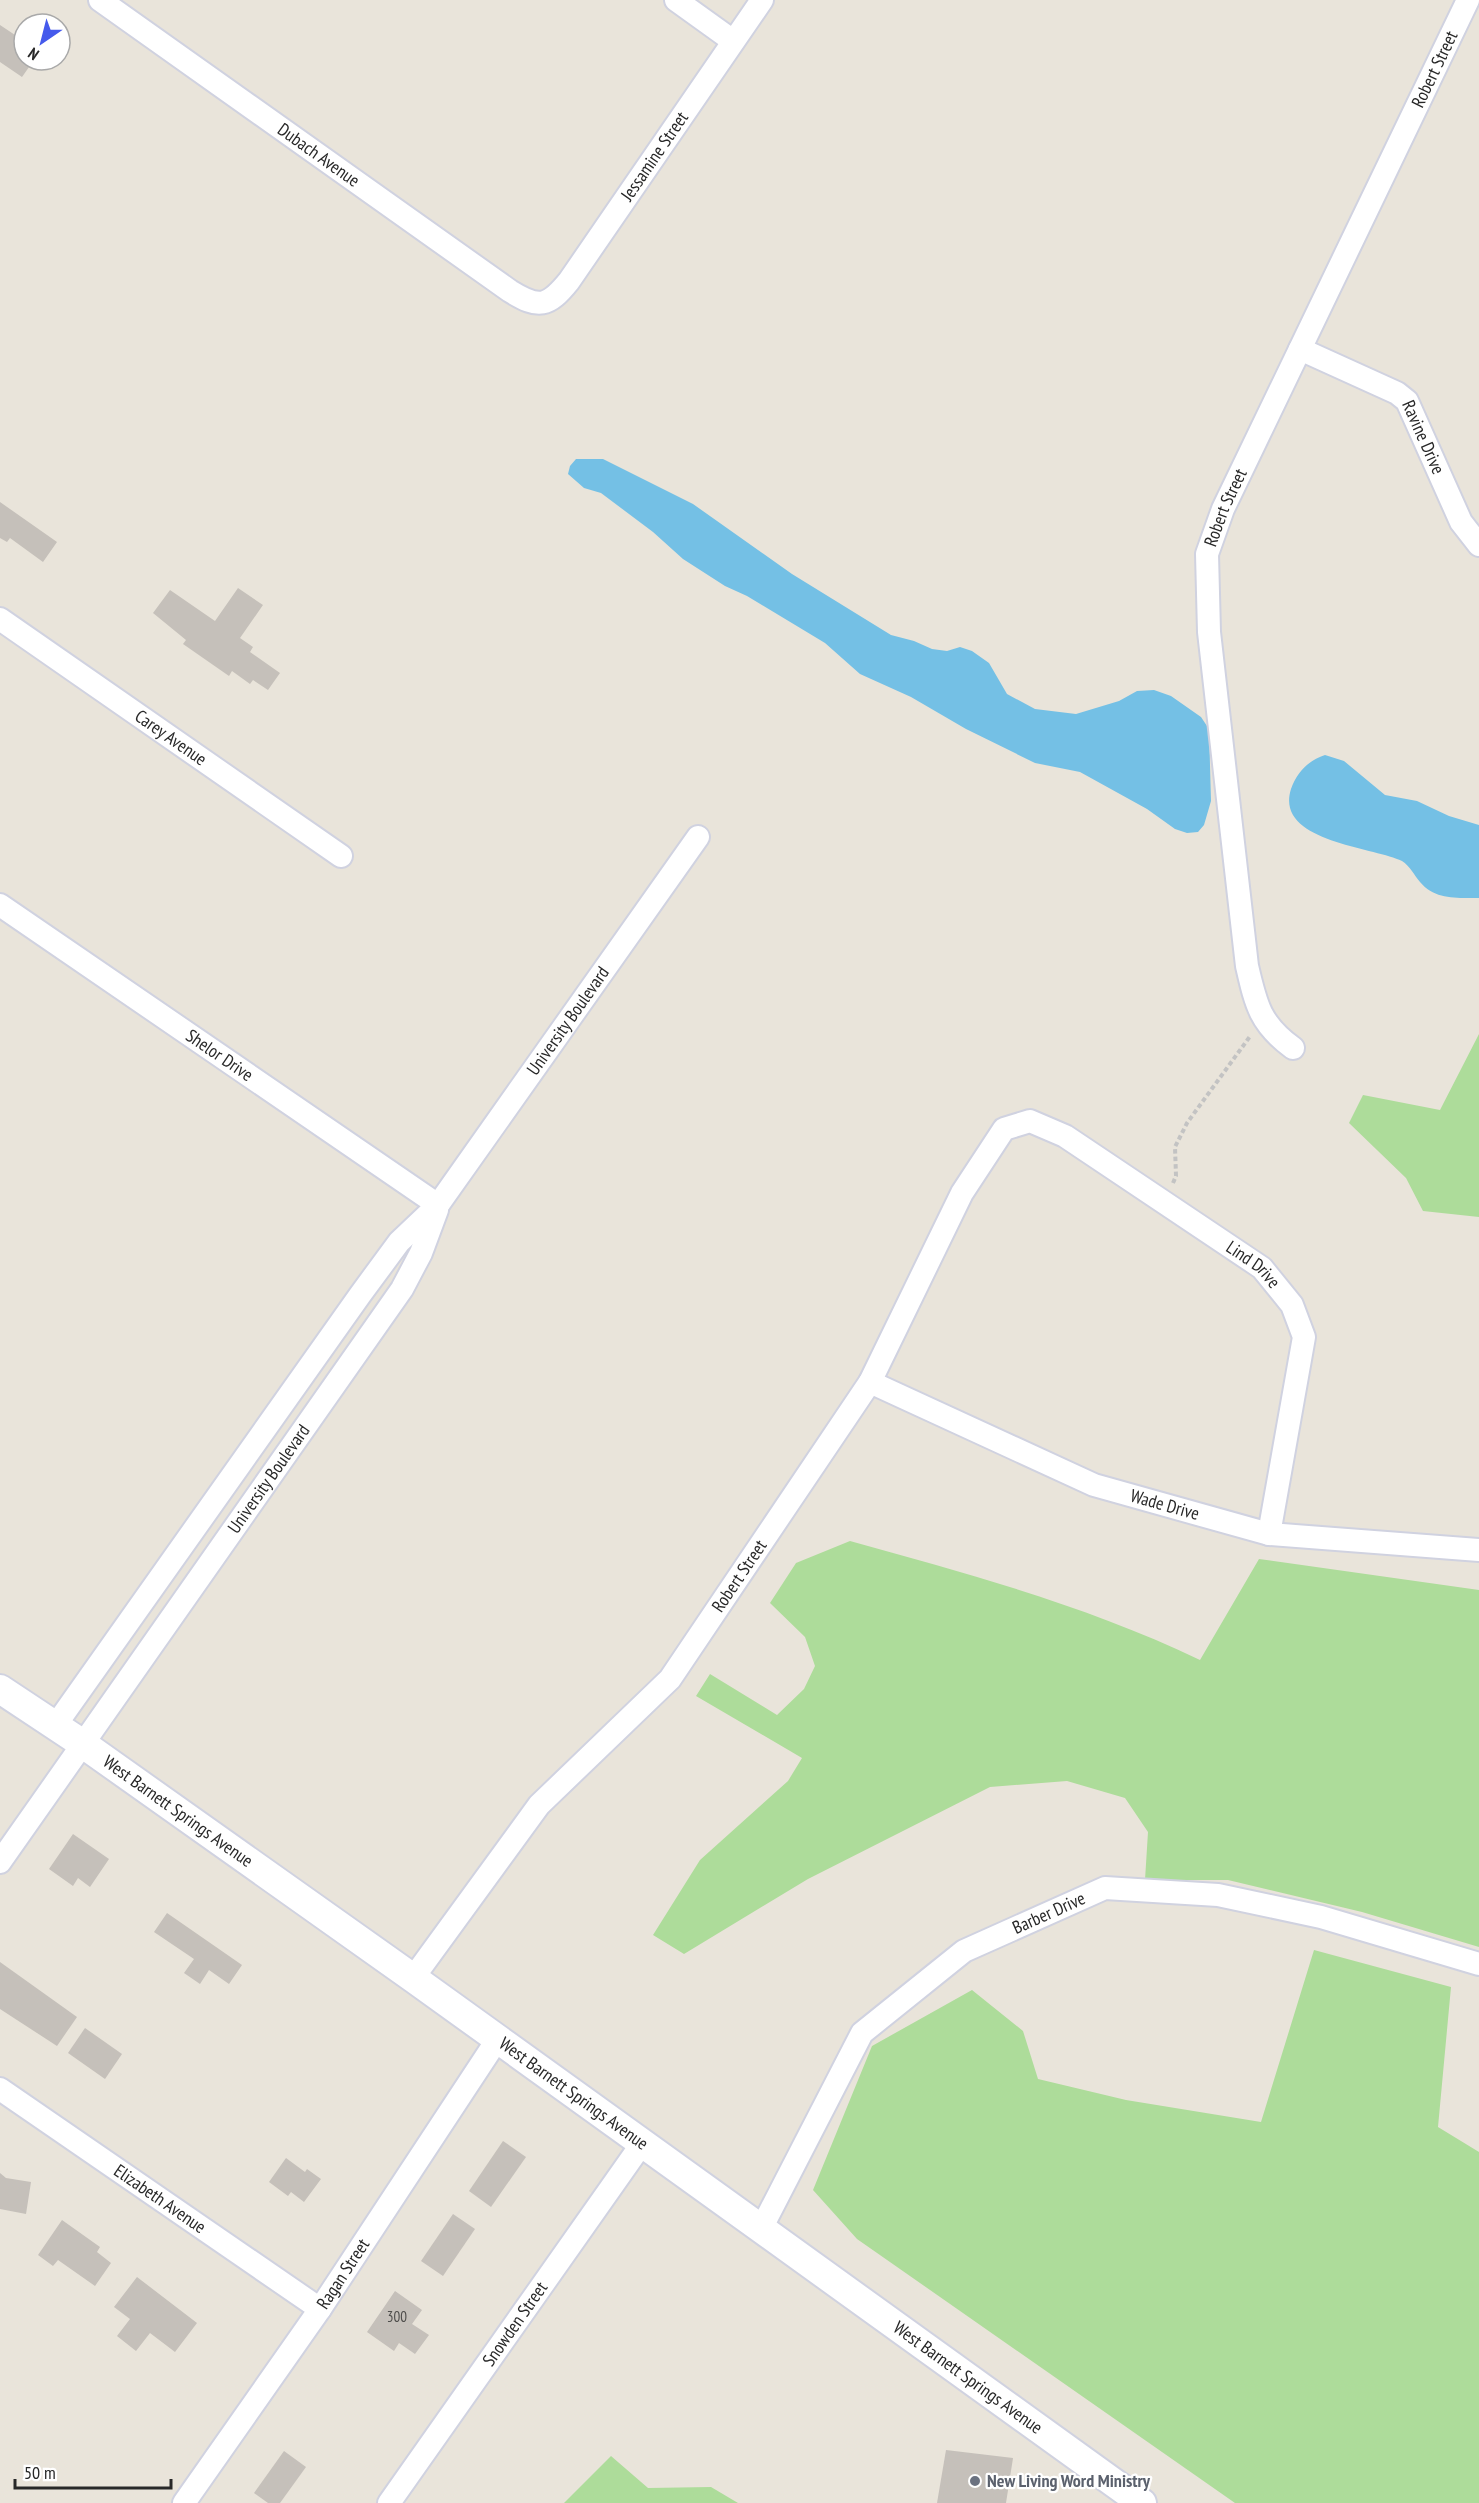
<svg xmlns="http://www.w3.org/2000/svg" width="1479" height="2503" viewBox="0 0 1479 2503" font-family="'PT Sans Narrow',sans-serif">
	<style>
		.green { fill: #addc9a }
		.water { fill: #74c0e5 }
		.building { fill: #c5c0ba }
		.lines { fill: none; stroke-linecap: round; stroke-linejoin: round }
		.minor-casing { stroke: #d0d2e0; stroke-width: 26 }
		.tertiary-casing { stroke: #d0d2e0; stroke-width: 32 }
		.path { stroke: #c3c3c3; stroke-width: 4; stroke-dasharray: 4.5 3; stroke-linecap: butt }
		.minor { stroke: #fff; stroke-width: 22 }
		.tertiary { stroke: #fff; stroke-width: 28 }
		.worship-dot { fill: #6b7280; stroke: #fff; stroke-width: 2 }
		.labels { text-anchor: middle; stroke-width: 4.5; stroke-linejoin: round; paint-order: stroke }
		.number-label { font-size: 15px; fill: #4f4e4c }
		.street-label { font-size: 18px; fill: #282828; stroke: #fff }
		.worship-label { font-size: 18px; font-weight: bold; fill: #5b616d; stroke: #fff; text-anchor: start }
	</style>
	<rect width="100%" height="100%" fill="#e9e4da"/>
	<g class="green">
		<path d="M1479,1034V1217L1423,1211L1406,1178L1349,1123L1363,1095L1440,1110Z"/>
		<path d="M850,1541C969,1574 1088,1606 1200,1660L1259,1559L1479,1590V1947L1362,1912L1228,1880H1145L1148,1832L1125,1798L1067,1781L990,1787L808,1879L684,1954L653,1935L700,1860L788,1781L802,1758L696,1696L710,1674L777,1715L804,1689L815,1666L805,1637L770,1603L796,1563Z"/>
		<path d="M1314,1950L1451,1987L1438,2127L1479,2152V2503H1235L857,2239L813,2190L872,2046L972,1990L1023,2031L1038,2079L1126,2100L1261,2122Z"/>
		<path d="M611,2456L648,2488L711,2487L738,2503H564Z"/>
	</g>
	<g class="water">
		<path d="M576,459H603L693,504L792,574L891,635L914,641L932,649L947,651L960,647L972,651L989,663L1007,694L1035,709L1076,714L1119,701L1137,691L1154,690L1171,696L1201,717L1209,729L1211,801L1204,825L1198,832L1187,833L1175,829L1147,809L1080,772L1035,763L966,729L911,697L860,674L825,643L747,596L725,586L683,559L653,532L601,493L584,488L568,474L570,466Z"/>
		<path d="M1325,755L1344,761L1385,795L1417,801L1449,816L1479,825V898C1457,898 1435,900 1420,882C1414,875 1410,866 1402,861C1374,847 1274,842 1291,789C1297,772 1309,760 1325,755Z"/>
	</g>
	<g class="building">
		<path d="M0,25L24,41V60H34L22,77L0,62Z"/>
		<path d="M0,502L57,542L43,562L10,538L7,542L0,538Z"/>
		<path d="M238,588L263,605L240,638L253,647L250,652L280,673L268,690L253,680L250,684L232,671L229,676L183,644L186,640L153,613L170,590L215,621Z"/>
		<path d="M73,1834L109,1859L90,1887L78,1878L73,1886L49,1869Z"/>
		<path d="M167,1913L242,1965L229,1984L209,1970L200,1984L184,1973L194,1959L154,1932Z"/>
		<path d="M0,1962L77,2017L57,2046L0,2009Z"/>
		<path d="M85,2028L122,2054L105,2079L68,2053Z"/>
		<path d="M503,2141L526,2157L491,2207L469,2191Z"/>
		<path d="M286,2158L305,2172L307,2169L321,2179L304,2202L291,2192L288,2196L269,2182Z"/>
		<path d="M0,2173L6,2178L31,2182L26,2214L0,2209Z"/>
		<path d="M453,2214L475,2229L443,2276L421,2261Z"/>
		<path d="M62,2220L100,2247L97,2252L111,2263L95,2286L58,2260L53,2266L38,2255Z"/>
		<path d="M137,2277L197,2323L175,2352L150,2333L136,2351L117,2336L130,2319L114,2307Z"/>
		<path d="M395,2291L422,2310L412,2324L429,2335L415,2354L399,2343L394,2351L367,2332Z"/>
		<path d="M946,2450L1013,2458L1006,2503H937Z"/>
		<path d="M284,2451L306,2467L280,2503H268L254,2493Z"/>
	</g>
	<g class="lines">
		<defs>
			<g id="minor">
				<path id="s1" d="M100,0L510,291C539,309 548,307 569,281L762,0"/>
				<path d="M676,0L733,41"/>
				<path id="s2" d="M1300,349L1397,393L1407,401L1461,522L1479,545"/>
				<path id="s3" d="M0,619L341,856"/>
				<path id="s4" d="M0,905L438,1205"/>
				<path id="s5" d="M1293,1048C1260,1024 1256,1005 1247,966L1209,632L1207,554L1223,509L1468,0"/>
				<path id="s6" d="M870,1382L1094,1485L1269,1534L1479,1550"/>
				<path id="s7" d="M55,1726L360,1295L399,1242L438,1205L698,837"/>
				<path id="s8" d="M0,1862L402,1289L421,1253L437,1210"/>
				<path id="s9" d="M413,1978L539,1805L670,1679L870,1382L962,1193L1004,1129L1030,1121L1065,1136L1262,1268L1292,1305L1304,1337L1269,1534"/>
				<path id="s10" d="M0,2089L320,2309"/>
				<path id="s11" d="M762,2227L862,2033L964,1951L1105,1888L1218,1895L1321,1917L1479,1964"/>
				<path id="s12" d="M184,2503L320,2309L497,2040"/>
				<path id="s13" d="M389,2503L641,2145"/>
			</g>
			<g id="tertiary">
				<path id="s14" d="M0,1689L83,1744L413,1978L1142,2503"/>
			</g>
		</defs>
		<use href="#minor" class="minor-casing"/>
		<use href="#tertiary" class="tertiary-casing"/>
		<path class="path" d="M1173,1183L1176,1176L1175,1147L1187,1123L1251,1035"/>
		<use href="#minor" class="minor"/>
		<use href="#tertiary" class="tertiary"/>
	</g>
	<circle class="worship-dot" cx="975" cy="2481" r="6"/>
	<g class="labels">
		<g class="number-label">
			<text x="397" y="2322">300</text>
		</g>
		<g class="street-label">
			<text dy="6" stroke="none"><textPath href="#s5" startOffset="1047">Robert Street</textPath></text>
			<text dy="6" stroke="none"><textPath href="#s1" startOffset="724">Jessamine Street</textPath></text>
			<text dy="6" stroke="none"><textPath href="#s1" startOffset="268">Dubach Avenue</textPath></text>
			<text dy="6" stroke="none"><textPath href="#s2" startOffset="159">Ravine Drive</textPath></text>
			<text dy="6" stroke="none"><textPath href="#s5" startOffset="561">Robert Street</textPath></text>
			<text dy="6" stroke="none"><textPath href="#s3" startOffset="208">Carey Avenue</textPath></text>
			<text dy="6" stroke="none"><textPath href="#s7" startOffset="873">University Boulevard</textPath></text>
			<text dy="6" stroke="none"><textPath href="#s4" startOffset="266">Shelor Drive</textPath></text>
			<text dy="6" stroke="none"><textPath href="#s9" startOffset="1334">Lind Drive</textPath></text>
			<text dy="6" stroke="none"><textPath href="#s8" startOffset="468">University Boulevard</textPath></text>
			<text dy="6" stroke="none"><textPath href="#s6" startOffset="320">Wade Drive</textPath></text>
			<text dy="6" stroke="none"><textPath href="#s9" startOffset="520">Robert Street</textPath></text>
			<text dy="6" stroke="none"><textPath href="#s14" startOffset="216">West Barnett Springs Avenue</textPath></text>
			<text dy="6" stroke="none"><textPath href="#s11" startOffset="442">Barber Drive</textPath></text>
			<text dy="6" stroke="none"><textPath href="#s14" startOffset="702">West Barnett Springs Avenue</textPath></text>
			<text dy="6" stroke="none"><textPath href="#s10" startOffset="194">Elizabeth Avenue</textPath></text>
			<text dy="6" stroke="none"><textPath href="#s12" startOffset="279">Ragan Street</textPath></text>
			<text dy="6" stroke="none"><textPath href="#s13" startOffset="219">Snowden Street</textPath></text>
			<text dy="6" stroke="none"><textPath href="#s14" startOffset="1188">West Barnett Springs Avenue</textPath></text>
		</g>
		<g class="worship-label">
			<text x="987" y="2487">New Living Word Ministry</text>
		</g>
	</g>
	<g transform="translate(42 42) rotate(215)"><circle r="28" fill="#ffffff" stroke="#a9a9a9" stroke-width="1.5"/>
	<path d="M0-4.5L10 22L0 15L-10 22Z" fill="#455aec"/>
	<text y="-9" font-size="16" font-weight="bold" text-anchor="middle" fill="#282828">N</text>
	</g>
	<path d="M15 2479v9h156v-9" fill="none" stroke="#282828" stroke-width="3"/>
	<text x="24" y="2479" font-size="18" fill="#282828" stroke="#ffffff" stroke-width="4.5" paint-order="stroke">50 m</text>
</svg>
